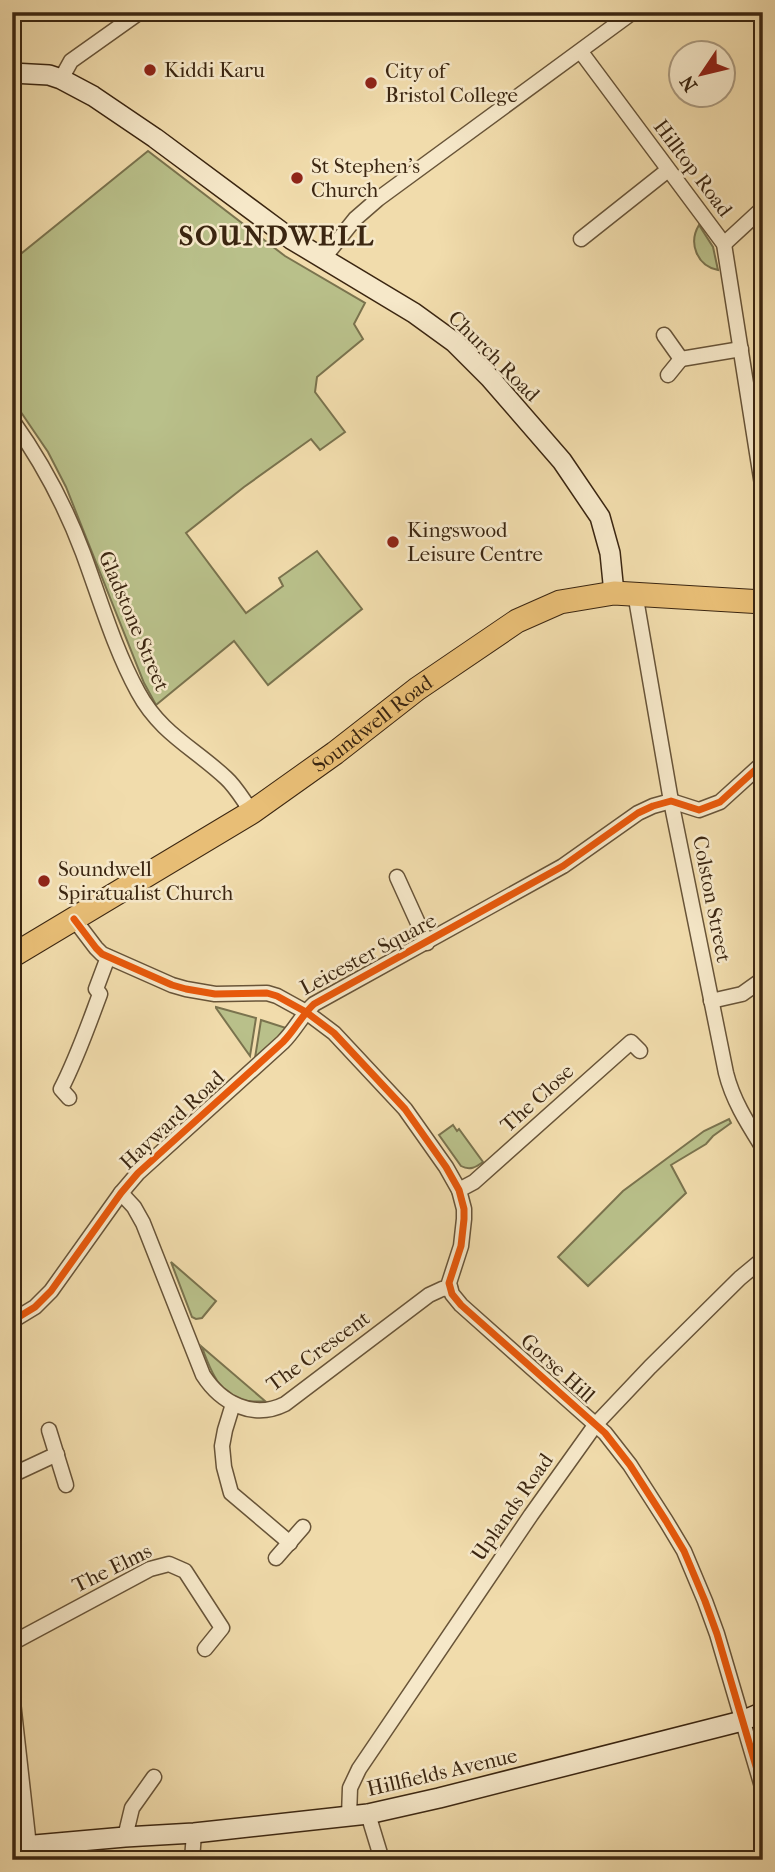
<svg xmlns="http://www.w3.org/2000/svg" width="775" height="1872" viewBox="0 0 775 1872" font-family="'IM FELL French Canon',serif">
	<style>
		.green { fill: #b9c08a; stroke: #7a734e; stroke-width: 2 }
		.lines { fill: none; stroke-linecap: round; stroke-linejoin: round }
		.street-casing { stroke: #685438; stroke-width: 17 }
		.secondary-casing { stroke: #3b2611; stroke-width: 22 }
		.primary-casing { stroke: #3b2611; stroke-width: 25 }
		.street { stroke: #f6e8c9; stroke-width: 14 }
		.secondary { stroke: #f6e8c9; stroke-width: 19 }
		.primary { stroke: #e8be76; stroke-width: 23 }
		.cycleway-casing { stroke: #f6e8c9; stroke-width: 11 }
		.cycleway { stroke: #e8590c; stroke-width: 7 }
		.poi-dot { fill: #8f2418; stroke: #f6e8c9; stroke-width: 2.5 }
		.labels { text-anchor: middle; stroke-width: 5; stroke-linejoin: round; paint-order: stroke }
		.poi-label { font-size: 21px; fill: #3b2611; stroke: #f6e8c9; text-anchor: start }
		.street-label { font-size: 21px; fill: #3b2611; stroke: #f6e8c9 }
		.district-label { font-size: 28px; font-weight: bold; letter-spacing: 2px; fill: #3b2611; stroke: #f6e8c9 }
	</style>
	<rect width="100%" height="100%" fill="#f1dcac"/>
	<filter id="stains"><feTurbulence type="fractalNoise" baseFrequency=".00286" numOctaves="4"/><feColorMatrix values="0 0 0 0 .2 0 0 0 0 .09 0 0 0 0 .02 0 0 0 .5 -.17"/></filter>
	<radialGradient id="worn" r=".72"><stop offset=".6" stop-color="#630" stop-opacity="0"/><stop offset="1" stop-color="#630" stop-opacity=".3"/></radialGradient>
	<g class="green">
		<path d="M148,151L285,256L365,303L354,324L363,339L317,377L315,392L345,432L320,450L311,439L244,487L186,533L246,613L283,586L279,578L317,551L362,609L268,685L234,641L156,705L144,683L66,487L48,452L12,399V261Z"/>
		<path d="M699,225L713,247L718,270C697,266 688,243 699,225Z"/>
		<path d="M216,1007L256,1018L250,1056L216,1008Z"/>
		<path d="M261,1020L286,1028L281,1035L255,1058Z"/>
		<path d="M729,1119L731,1123L713,1136L706,1144L671,1165L686,1193L588,1286L558,1257L623,1191L704,1131Z"/>
		<path d="M453,1125L457,1131L459,1129L483,1162C476,1167 470,1171 461,1166L439,1135Z"/>
		<path d="M171,1262L216,1301L202,1318L196,1319L192,1317Z"/>
		<path d="M202,1347L265,1401C225,1406 213,1379 202,1347Z"/>
	</g>
	<g class="lines">
		<defs>
			<g id="street">
				<path d="M581,52L724,244L763,491"/>
				<path d="M61,79L71,61L140,12"/>
				<path d="M581,239L668,170"/>
				<path d="M724,244L763,208"/>
				<path d="M323,259L355,219L378,199L633,12"/>
				<path d="M664,335L681,359L741,349"/>
				<path d="M668,375L681,359"/>
				<path d="M12,420C42,462 65,505 83,553C100,599 114,648 138,692C160,733 194,748 226,778C236,787 243,800 252,812"/>
				<path d="M635,593L671,801L726,1073C733,1101 748,1124 763,1148"/>
				<path d="M397,877L427,943"/>
				<path d="M74,919L96,948L102,954L172,985L186,989L215,994L267,993L277,996L306,1012L334,1033L405,1109L446,1167L459,1190L464,1209V1219L461,1246L449,1283L452,1294L461,1305L605,1433L630,1465L666,1521L684,1551L705,1601L717,1634L763,1790"/>
				<path d="M711,1001L742,994L763,979"/>
				<path d="M69,1098L61,1089C77,1058 88,1026 100,994L96,989L108,957"/>
				<path d="M459,1190L474,1182L631,1042L640,1051"/>
				<path d="M121,1193L134,1207L143,1223L203,1375C221,1403 253,1420 285,1404L429,1295L442,1289L450,1288"/>
				<path d="M12,1321L35,1307L51,1291L121,1193L138,1173L283,1042C295,1030 302,1015 314,1004L563,866L638,813L653,806L671,801L699,810L720,802L763,763"/>
				<path d="M233,1404L225,1430L222,1446L224,1467L231,1493L290,1543"/>
				<path d="M49,1430L66,1485"/>
				<path d="M12,1475L57,1454"/>
				<path d="M276,1558L303,1527"/>
				<path d="M12,1643L150,1569L169,1564L185,1571L222,1628L205,1649"/>
				<path d="M12,1693L29,1846"/>
				<path d="M368,1814L382,1860"/>
				<path d="M349,1816L350,1788L359,1769L531,1515L596,1424L650,1367L740,1278L763,1259"/>
				<path d="M125,1837L132,1808L154,1777"/>
				<path d="M192,1860L194,1833"/>
			</g>
			<g id="secondary">
				<path d="M12,73L49,75L61,79L93,96L155,138L291,239L414,313L454,342L490,378L562,461L600,517L610,553L614,593"/>
				<path d="M12,1847L125,1837L194,1833L368,1814L439,1798L742,1721L763,1712"/>
			</g>
			<g id="primary">
				<path id="s1" d="M12,956L252,812L335,753L417,689L517,621L560,602L614,593L763,602"/>
			</g>
		</defs>
		<use href="#street" class="street-casing"/>
		<use href="#secondary" class="secondary-casing"/>
		<use href="#primary" class="primary-casing"/>
		<use href="#street" class="street"/>
		<use href="#secondary" class="secondary"/>
		<use href="#primary" class="primary"/>
		<defs>
			<g id="cycleway">
				<path d="M74,919L96,948L102,954L172,985L186,989L215,994L267,993L277,996L306,1012L334,1033L405,1109L446,1167L459,1190L464,1209V1219L461,1246L449,1283L452,1294L461,1305L605,1433L630,1465L666,1521L684,1551L705,1601L717,1634L763,1790"/>
				<path d="M12,1321L35,1307L51,1291L121,1193L138,1173L283,1042C295,1030 302,1015 314,1004L563,866L638,813L653,806L671,801L699,810L720,802L763,763"/>
			</g>
		</defs>
		<use href="#cycleway" class="cycleway-casing"/>
		<use href="#cycleway" class="cycleway"/>
	</g>
	<g class="poi-dot">
		<circle cx="150" cy="70" r="7"/>
		<circle cx="371" cy="83" r="7"/>
		<circle cx="297" cy="178" r="7"/>
		<circle cx="393" cy="542" r="7"/>
		<circle cx="44" cy="881" r="7"/>
	</g>
	<g class="labels">
		<g class="poi-label">
			<text x="164" y="77">Kiddi Karu</text>
			<text x="385" y="78">City of<tspan x="385" dy="24">Bristol College</tspan></text>
			<text x="311" y="173">St Stephen's<tspan x="311" dy="24">Church</tspan></text>
			<text x="407" y="537">Kingswood<tspan x="407" dy="24">Leisure Centre</tspan></text>
			<text x="58" y="876">Soundwell<tspan x="58" dy="24">Spiratualist Church</tspan></text>
		</g>
		<g class="street-label">
			<text transform="translate(693 168) rotate(53)" y="7">Hilltop Road</text>
			<text transform="translate(494 356) rotate(45)" y="7">Church Road</text>
			<text transform="translate(134 621) rotate(67)" y="7">Gladstone Street</text>
			<text dy="7" stroke="none"><textPath href="#s1" startOffset="429">Soundwell Road</textPath></text>
			<text transform="translate(712 899) rotate(79)" y="7">Colston Street</text>
			<text transform="translate(368 954) rotate(-28)" y="7">Leicester Square</text>
			<text transform="translate(537 1098) rotate(-42)" y="7">The Close</text>
			<text transform="translate(172 1120) rotate(-43)" y="7">Hayward Road</text>
			<text transform="translate(318 1351) rotate(-36)" y="7">The Crescent</text>
			<text transform="translate(558 1368) rotate(42)" y="7">Gorse Hill</text>
			<text transform="translate(512 1507) rotate(-55)" y="7">Uplands Road</text>
			<text transform="translate(112 1568) rotate(-26)" y="7">The Elms</text>
			<text transform="translate(442 1772) rotate(-13)" y="7">Hillfields Avenue</text>
		</g>
		<g class="district-label">
			<text x="277" y="245">SOUNDWELL</text>
		</g>
	</g>
	<rect width="775" height="1872" fill="none" stroke="#f1dcac" stroke-width="42"/>
	<rect x="14" y="14" width="747" height="1844" fill="none" stroke="#3b2611" stroke-width="3.5"/>
	<rect x="21" y="21" width="733" height="1830" fill="none" stroke="#3b2611" stroke-width="2"/>
	<g transform="translate(702 74) rotate(235)"><circle r="33" fill="#f6e8c9" stroke="#ab9a7f" stroke-width="2"/>
	<path d="M0-5L12 26L0 18L-12 26Z" fill="#8f2418"/>
	<text y="-10" font-size="19" font-weight="bold" text-anchor="middle" fill="#3b2611">N</text>
	</g>
	<rect width="100%" height="100%" filter="url(#stains)"/>
	<rect width="100%" height="100%" fill="url(#worn)"/>
</svg>
